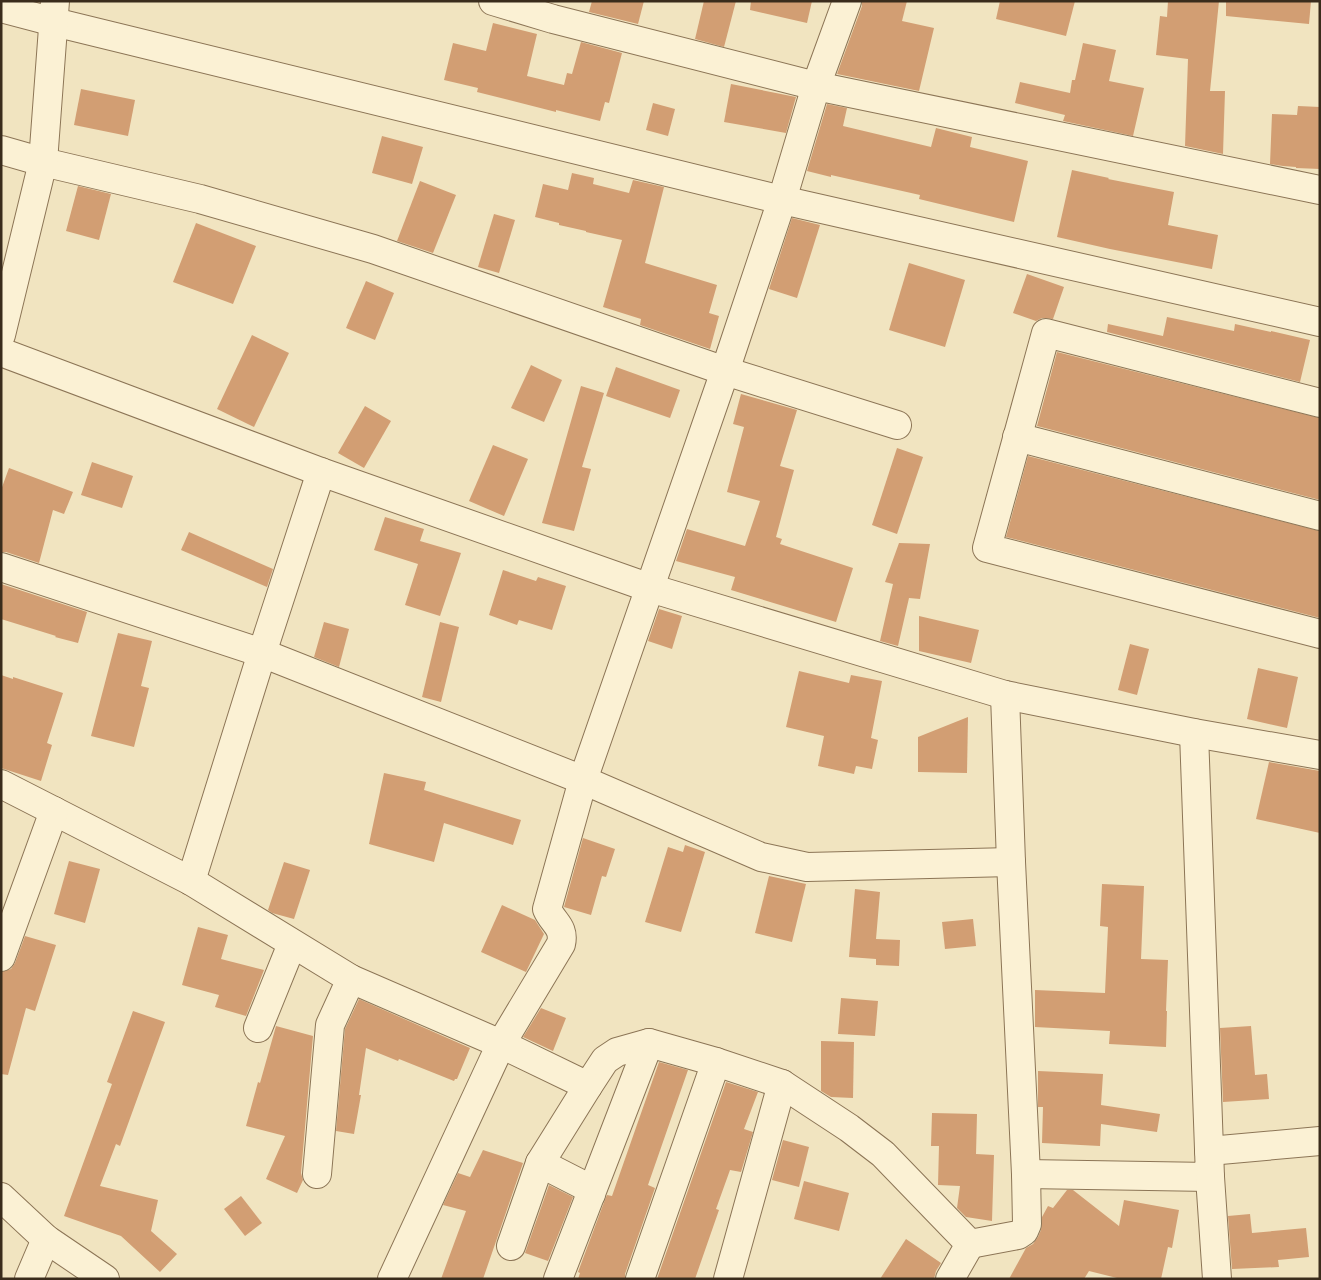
<svg xmlns="http://www.w3.org/2000/svg" width="1321" height="1280" viewBox="0 0 1321 1280" font-family="Georgia,serif">
	<style>
		.building { fill: #d29e73 }
		.lines { fill: none; stroke-linecap: round; stroke-linejoin: round }
		.minor-casing { stroke: #8c7556; stroke-width: 30 }
		.minor { stroke: #fbf1d4; stroke-width: 28 }
	</style>
	<rect width="100%" height="100%" fill="#f1e4c0"/>
	<g class="building">
		<path d="M592,1H644L638,24L589,12Z"/>
		<path d="M704,1H736L724,47L695,39Z"/>
		<path d="M751,1H812L807,23L750,10Z"/>
		<path d="M862,1H907L902,21L934,28L919,91L837,74L862,6Z"/>
		<path d="M1000,1H1075L1066,36L996,19Z"/>
		<path d="M1168,1H1219L1210,91H1225L1223,154L1185,146L1188,59L1156,55L1160,16L1167,17Z"/>
		<path d="M1226,1H1311L1309,24L1226,16Z"/>
		<path d="M493,23L537,34L527,76L564,85L567,73L572,74L581,42L622,53L609,103L605,102L600,121L556,110V112L477,92L478,88L444,80L453,43L486,51Z"/>
		<path d="M1083,43L1116,50L1109,81L1144,88L1133,136L1063,121L1065,115L1015,103L1020,82L1070,93L1072,80H1075Z"/>
		<path d="M731,84L796,97L786,133L724,122Z"/>
		<path d="M81,89L135,100L128,136L74,125Z"/>
		<path d="M653,103L675,109L668,136L646,130Z"/>
		<path d="M827,104L847,108L843,126L931,147L936,128L972,137L970,147L1028,161L1014,222L919,199L920,195L831,175V177L807,171Z"/>
		<path d="M1298,106L1320,107V169L1296,168V167L1283,166L1270,164L1272,114L1297,115Z"/>
		<path d="M382,136L423,147L412,184L372,173Z"/>
		<path d="M1072,170L1109,178L1108,179L1174,192L1168,225L1218,235L1212,269L1110,249L1057,237Z"/>
		<path d="M572,173L594,178L593,184L629,193L633,180L664,187L645,263L717,285L709,313L719,316L710,349L640,325L641,319L603,307L622,240L586,232V231L559,225V223L535,217L543,184L568,190Z"/>
		<path d="M420,181L456,195L433,253L397,241Z"/>
		<path d="M78,186L111,194L99,240L66,231Z"/>
		<path d="M494,214L515,220L499,273L478,267Z"/>
		<path d="M792,218L820,225L797,298L769,289Z"/>
		<path d="M196,223L256,246L233,304L173,282Z"/>
		<path d="M909,263L965,280L945,347L889,330Z"/>
		<path d="M1027,274L1064,287L1053,319L1042,318L1036,321L1013,313Z"/>
		<path d="M366,281L394,293L375,340L346,328Z"/>
		<path d="M1167,317L1234,331L1235,324L1271,332V331L1310,340L1300,382L1107,332L1108,324L1163,336Z"/>
		<path d="M252,335L289,353L254,427L217,409Z"/>
		<path d="M1057,352L1320,418V500L1037,426Z"/>
		<path d="M531,365L562,380L544,422L511,408Z"/>
		<path d="M616,367L680,390L670,418L606,396Z"/>
		<path d="M581,386L604,393L582,467L591,469L574,531L542,523Z"/>
		<path d="M741,394L797,410L780,466L794,470L776,537L782,539L780,544L853,568L836,622L731,590L735,577L676,561L687,529L745,546L760,501L727,492L744,427L733,424Z"/>
		<path d="M365,406L391,421L364,468L338,453Z"/>
		<path d="M493,445L528,459L504,516L469,501Z"/>
		<path d="M897,448L923,457L897,534L872,525Z"/>
		<path d="M1028,456L1320,531V618L1006,537Z"/>
		<path d="M92,462L133,476L122,508L81,495Z"/>
		<path d="M9,468L73,492L64,514L53,510L39,563L6,552H1V490Z"/>
		<path d="M385,517L424,529L420,541L461,553L440,616L405,605L418,564L374,550Z"/>
		<path d="M189,532L273,569L267,587L181,550Z"/>
		<path d="M899,543L930,544L920,599L909,598L898,646L880,641L893,584L885,582Z"/>
		<path d="M503,570L536,581L538,577L566,586L552,630L519,620L517,625L489,615Z"/>
		<path d="M1,584L87,612L78,643L55,637L56,636L1,619Z"/>
		<path d="M659,609L682,616L672,649L648,641Z"/>
		<path d="M919,616L979,630L971,663L919,651Z"/>
		<path d="M324,622L349,629L339,667L314,657Z"/>
		<path d="M440,622L459,627L441,702L422,697Z"/>
		<path d="M118,633L152,641L141,686L149,688L134,747L91,736Z"/>
		<path d="M1130,644L1149,649L1137,695L1118,690Z"/>
		<path d="M1258,668L1298,677L1287,728L1247,719Z"/>
		<path d="M799,671L849,683L851,675L882,681L871,738L878,740L872,769L856,766L854,774L818,766L824,736L786,727Z"/>
		<path d="M1,675L13,679V677L63,693L47,743L52,745L41,781L1,768Z"/>
		<path d="M968,717L967,773L918,772V737Z"/>
		<path d="M1269,762L1320,771V833L1256,819Z"/>
		<path d="M384,773L426,782L424,790L521,820L513,845L444,823L434,862L369,844Z"/>
		<path d="M583,838L615,849L606,877L602,876L591,915L564,907Z"/>
		<path d="M685,845L705,852L681,932L645,922L668,847L683,852Z"/>
		<path d="M69,861L100,869L85,923L54,914Z"/>
		<path d="M284,862L310,870L294,919L272,913L268,910Z"/>
		<path d="M769,876L806,884L792,942L755,933Z"/>
		<path d="M1102,884L1144,886L1141,959L1168,960L1166,1011H1167L1166,1047L1109,1044L1110,1031L1035,1027V990L1105,993L1108,927L1100,926Z"/>
		<path d="M855,889L880,892L876,939L900,940L899,966L876,965V959L849,957Z"/>
		<path d="M502,905L535,920L544,934L526,972L481,952Z"/>
		<path d="M973,919L976,946L945,949L942,922Z"/>
		<path d="M198,927L228,935L221,959L264,970L246,1016L215,1007L219,995L182,985Z"/>
		<path d="M25,936L56,945L35,1011L26,1008L8,1075L1,1074V972L11,969L15,963Z"/>
		<path d="M841,998L878,1001L875,1036L838,1034Z"/>
		<path d="M359,999L470,1048L457,1079H455L454,1081L399,1059L398,1061L366,1048L359,1095H361L354,1134L336,1131L345,1029Z"/>
		<path d="M541,1008L566,1018L553,1051L523,1037Z"/>
		<path d="M133,1011L165,1022L120,1146L116,1144L100,1186L158,1200L151,1231L177,1254L160,1272L121,1236L64,1216L112,1084L107,1082Z"/>
		<path d="M276,1026L313,1036L301,1173L303,1180L297,1193L266,1179L285,1136L246,1126L258,1082L260,1083Z"/>
		<path d="M1251,1026L1255,1075L1267,1074L1269,1099L1223,1102L1220,1028Z"/>
		<path d="M821,1041L854,1042L853,1098L831,1097L821,1091Z"/>
		<path d="M659,1062L688,1070L648,1185L655,1188L625,1274V1279H578L580,1273L578,1272L606,1197L607,1195L612,1196Z"/>
		<path d="M1038,1071L1103,1074L1101,1105L1160,1114L1157,1132L1101,1124L1100,1146L1042,1143L1043,1107H1038Z"/>
		<path d="M726,1082L758,1092L744,1129L753,1132L741,1172L730,1170L716,1209L719,1210L695,1279H657Z"/>
		<path d="M932,1113L977,1114L976,1154L994,1155L992,1221L966,1217L957,1208L960,1186L938,1185L939,1146H931Z"/>
		<path d="M783,1140L809,1147L799,1187L772,1180Z"/>
		<path d="M483,1150L523,1163L483,1279H441L466,1211L443,1205L458,1173L470,1177Z"/>
		<path d="M804,1181L849,1193L839,1231L794,1219Z"/>
		<path d="M549,1185L573,1197L548,1261L525,1253Z"/>
		<path d="M1067,1190H1073L1119,1226L1124,1200L1179,1210L1172,1248L1168,1247L1161,1279H1121L1089,1271L1084,1279H1009L1026,1248L1033,1244L1038,1237L1041,1230L1042,1217L1048,1206L1053,1208Z"/>
		<path d="M241,1196L262,1223L245,1236L224,1209Z"/>
		<path d="M1250,1214L1252,1233L1306,1228L1309,1257L1278,1260L1279,1267L1232,1269L1228,1216Z"/>
		<path d="M906,1239L941,1263L936,1271L934,1279H880Z"/>
	</g>
	<g class="lines">
		<defs>
			<g id="minor">
				<path d="M493,1L553,19L816,86L1320,190"/>
				<path d="M1,8L54,22L782,200L1320,322"/>
				<path d="M1,150L43,162L200,199L373,249L725,371L897,425"/>
				<path d="M1,335L43,162L55,1"/>
				<path d="M1,352L321,472L650,588L1005,695L1194,733L1320,755"/>
				<path d="M1320,403L1046,333L987,548L1320,634"/>
				<path d="M1017,437L1320,516"/>
				<path d="M1,567L262,653L583,780L761,857L807,867L1011,862"/>
				<path d="M1,784L191,881L351,979L501,1044L588,1086L605,1060L617,1052L649,1043L716,1062L782,1084L849,1128L883,1154L970,1244L950,1279"/>
				<path d="M191,881L262,653L321,472"/>
				<path d="M1,957L54,811"/>
				<path d="M258,1028L292,944"/>
				<path d="M1209,1151L1320,1141"/>
				<path d="M540,1163L583,1185L591,1194"/>
				<path d="M317,1174L330,1025L351,979"/>
				<path d="M1026,1174L1210,1177L1194,733"/>
				<path d="M1210,1177L1217,1279"/>
				<path d="M1,1197L46,1239L105,1279"/>
				<path d="M970,1244L1018,1235L1024,1231L1027,1224L1026,1174L1011,862L1005,695"/>
				<path d="M511,1246L540,1163L588,1086"/>
				<path d="M29,1279L46,1239"/>
				<path d="M392,1279L501,1044L561,944C565,927 553,923 547,909L583,780L725,371L782,200L816,86L847,1"/>
				<path d="M558,1279L649,1043"/>
				<path d="M640,1279L716,1062"/>
				<path d="M728,1279L782,1084"/>
			</g>
		</defs>
		<use href="#minor" class="minor-casing"/>
		<use href="#minor" class="minor"/>
	</g>
	<rect width="1321" height="1280" fill="none" stroke="#3a2c1c" stroke-width="5"/>
</svg>
